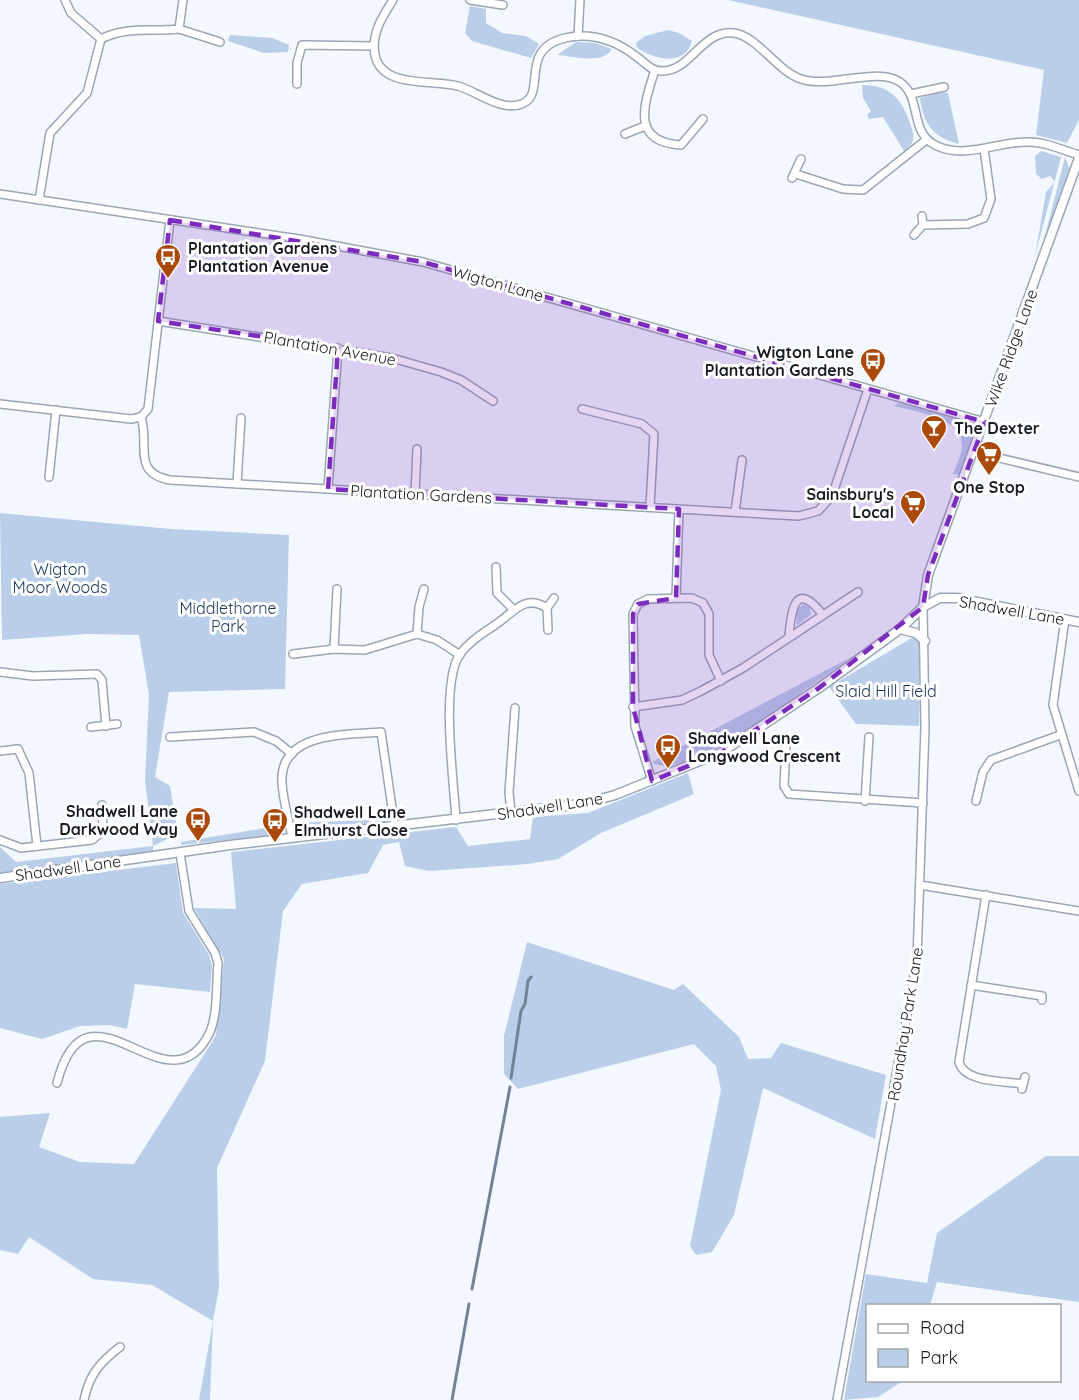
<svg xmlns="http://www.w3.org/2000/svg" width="1079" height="1400" viewBox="0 0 1079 1400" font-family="Quicksand,sans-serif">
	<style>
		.green { fill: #bacee9 }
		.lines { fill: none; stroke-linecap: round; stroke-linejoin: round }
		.stream { stroke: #738296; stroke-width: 3 }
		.minor-casing { stroke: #9ba6b5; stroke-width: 10 }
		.tertiary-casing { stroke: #9ba6b5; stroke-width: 11 }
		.minor { stroke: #fff; stroke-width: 7 }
		.tertiary { stroke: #fff; stroke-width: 8 }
		.marked { fill: #7b2cbf; fill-opacity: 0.2; stroke: #7b2cbf; stroke-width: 4.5; stroke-dasharray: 12 8; stroke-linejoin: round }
		.labels { text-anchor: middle; stroke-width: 6; stroke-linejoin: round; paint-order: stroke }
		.poi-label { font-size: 16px; font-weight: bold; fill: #191d22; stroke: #fff; text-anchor: start }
		.street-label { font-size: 16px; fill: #191d22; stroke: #fff }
		.park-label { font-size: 16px; fill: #1a375b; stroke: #fff }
	</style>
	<rect width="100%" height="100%" fill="#f3f8fe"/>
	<g class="green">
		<path d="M728,0H1079V120L1067,143L1036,135L1044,70Z"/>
		<path d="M470,6L486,9V23L502,33L526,36L539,44L531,58L472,41L465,33Z"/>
		<path d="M668,30L679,33L692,41C684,68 654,59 637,48L636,43L645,36Z"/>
		<path d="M230,35L272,38L289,45L288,52L264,53L228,41Z"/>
		<path d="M576,42L595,43L612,49C603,65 573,56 557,55Z"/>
		<path d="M862,85C890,85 901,98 910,123C914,136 917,141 904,151L883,117L869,119L867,115L871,111L863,98Z"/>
		<path d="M941,92L948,93L959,144C933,138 923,123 920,98Z"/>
		<path d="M1041,151L1061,157L1035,256L1046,192L1055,182L1050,176L1042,179L1036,174L1035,156Z"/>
		<path d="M1065,157L1070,170L1044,240Z"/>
		<path d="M898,403C915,405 969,417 972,435C974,448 964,464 960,475L953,474C956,466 961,456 962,447C964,417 915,412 894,406Z"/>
		<path d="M0,513L171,529L289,535L285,689L169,692L155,777L170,786L178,834L153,846V852L0,873V847L16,862L153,846L145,780L149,695L139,635L87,634L2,640Z"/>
		<path d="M804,604L810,608L811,615L797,625L796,610Z"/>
		<path d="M920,633L919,726L856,724L829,687Z"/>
		<path d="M853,656C822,677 681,787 652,762Z"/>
		<path d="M688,773L694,794L601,833L558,859L528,864L429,871L405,866L399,842L383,845L368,873L302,884L283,911L265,1061L217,1168L219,1288L213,1321L210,1400H199L213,1321L152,1285L93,1279L29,1237L18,1254L0,1250V1117L50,1113L39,1147L80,1162L134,1164L212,1042L216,1035L224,959L194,908L236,909L231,852L456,827L468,846L530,839L533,817L588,813Z"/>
		<path d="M387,819L386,822L303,831L295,823Z"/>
		<path d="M284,825L282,831L273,835L181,845V842Z"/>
		<path d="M176,863L183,913L209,955L212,966L210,992L135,984L127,1029L109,1025L80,1026L42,1039L0,1028V884Z"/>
		<path d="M527,942L674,990L683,984L739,1037L748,1059L771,1058L781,1043L886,1075L875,1139L763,1088L734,1215L712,1252L696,1255L690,1246L721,1090L716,1066L694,1044L518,1089L504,1074V1036Z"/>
		<path d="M1046,1156H1079V1302L937,1282L930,1305L868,1306V1380L903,1381L878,1397L844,1400L866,1274L927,1283L937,1233Z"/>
	</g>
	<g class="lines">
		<g class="stream">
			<path d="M511,1078L521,1011L525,1004L528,981L531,977"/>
			<path d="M472,1289L510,1087"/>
			<path d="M452,1400L469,1304"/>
		</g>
		<defs>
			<g id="minor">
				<path d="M65,0L71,13L101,39"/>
				<path d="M393,0C382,17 371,34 375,55C382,89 432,79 458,86C476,91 499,110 518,105C551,98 515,50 565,38C592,32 615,40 637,57C646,63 651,72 664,71C691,70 703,29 734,33C757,36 777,71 801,79C831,89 877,66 900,82C923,98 908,133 937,146C966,159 996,142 1026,142C1044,141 1062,150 1079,155"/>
				<path d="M470,0L503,5"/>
				<path d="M179,29L220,42"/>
				<path d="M578,36L580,0"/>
				<path d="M655,70C644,104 630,142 681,145L703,119"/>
				<path d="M297,84V63L302,45L373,46"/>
				<path d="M911,94L944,87"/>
				<path d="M625,134L645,126"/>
				<path d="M796,174L843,189L863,190L926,140"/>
				<path d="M792,178L801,159"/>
				<path d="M0,194L299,239L423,262L985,422"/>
				<path d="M39,200L50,133L87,93L101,39C126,26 152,32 179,29L183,0"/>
				<path d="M922,216L923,225"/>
				<path d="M914,235L923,225L968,224L984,218L991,199L984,149"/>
				<path d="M158,321L392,358L441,372L461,380L493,401"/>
				<path d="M0,404L131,419L141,417"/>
				<path d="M582,409L642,424L654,434L650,507"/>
				<path d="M141,417C150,444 131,473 170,480L799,516L818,511L832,496L868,389"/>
				<path d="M141,417L148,409L170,220"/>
				<path d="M974,452L1079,477"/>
				<path d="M49,477L56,410"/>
				<path d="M237,484L241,418"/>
				<path d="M328,489L338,348"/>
				<path d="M415,494L417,449"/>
				<path d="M735,512L742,460"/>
				<path d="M496,567L497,593L513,609"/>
				<path d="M676,598L679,509"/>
				<path d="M547,608L554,598"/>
				<path d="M1065,619L1053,705L1079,791"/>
				<path d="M417,634L419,607L424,589"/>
				<path d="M789,637C791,610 795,579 823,615"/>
				<path d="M334,649L337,589"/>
				<path d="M293,654L334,649L365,650L417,634L437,640L460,655"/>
				<path d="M0,672L33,676L97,674L102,680L106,726"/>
				<path d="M633,707L682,700L701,691L743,668L858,592"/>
				<path d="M91,727L117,724"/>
				<path d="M170,737L254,732L276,741L292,754"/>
				<path d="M784,737L786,744L784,786L789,794L923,803"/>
				<path d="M0,751L18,749L29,773L37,846"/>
				<path d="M652,781L635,726L633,614L638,604L648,599L692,598L703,603L709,614V655L721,681"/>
				<path d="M865,801L869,737"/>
				<path d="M976,801L983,772L991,760L1060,735"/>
				<path d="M511,813L509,792L515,708"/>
				<path d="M456,820C454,782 440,683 460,654C472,638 488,631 503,619C518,607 528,596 547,608L548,630"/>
				<path d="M292,838C289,820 283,801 282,783C279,731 347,735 381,732L395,828"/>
				<path d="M0,840L21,848L92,840L103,831L102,805"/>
				<path d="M920,885L1079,911"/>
				<path d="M986,895L959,1062C964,1083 1006,1081 1023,1084"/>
				<path d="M971,985L1042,996V1000"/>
				<path d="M57,1083C87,965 168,1119 210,1032C218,1013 216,984 218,963L215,953L189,911L180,853"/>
				<path d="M1022,1089L1025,1077"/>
				<path d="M84,1400C89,1375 100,1362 120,1347"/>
				<path d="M837,1400L917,960L925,727L923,607"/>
			</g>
			<g id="tertiary">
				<path d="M923,607L928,575L1079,158"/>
				<path d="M900,629L916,633L925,641"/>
				<path d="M0,878L230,845L582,804L615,795L722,752L819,688L900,629L923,607L940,598H957L1079,622"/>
			</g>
		</defs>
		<use href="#minor" class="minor-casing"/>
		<use href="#tertiary" class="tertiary-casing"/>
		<use href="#minor" class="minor"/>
		<use href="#tertiary" class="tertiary"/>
	</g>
	<path class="marked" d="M170,220L423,262L985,422L928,575L923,607L819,688L722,752L652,781L633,707V614L638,604L676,598L679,509L328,489L338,348L158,321Z"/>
	<defs>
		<symbol id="bus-pin" viewBox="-11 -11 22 30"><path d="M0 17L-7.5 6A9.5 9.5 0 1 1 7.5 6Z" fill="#ab4909" stroke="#fff"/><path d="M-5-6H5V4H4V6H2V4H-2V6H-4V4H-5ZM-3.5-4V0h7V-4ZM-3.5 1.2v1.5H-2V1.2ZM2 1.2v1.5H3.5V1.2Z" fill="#fff"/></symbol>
		<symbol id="bar-pin" viewBox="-11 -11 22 30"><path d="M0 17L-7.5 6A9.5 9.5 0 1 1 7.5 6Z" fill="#ab4909" stroke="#fff"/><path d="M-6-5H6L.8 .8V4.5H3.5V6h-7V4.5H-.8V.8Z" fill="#fff"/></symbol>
		<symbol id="supermarket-pin" viewBox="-11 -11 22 30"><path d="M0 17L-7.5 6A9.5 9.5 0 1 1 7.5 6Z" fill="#ab4909" stroke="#fff"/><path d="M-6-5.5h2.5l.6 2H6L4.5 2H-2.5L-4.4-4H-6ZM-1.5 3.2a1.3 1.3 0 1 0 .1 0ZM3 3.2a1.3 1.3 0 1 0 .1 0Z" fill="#fff"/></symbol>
	</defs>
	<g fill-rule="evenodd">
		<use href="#bus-pin" x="153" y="242" width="30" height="40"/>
		<use href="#bus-pin" x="858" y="346" width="30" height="40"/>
		<use href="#bar-pin" x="919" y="413" width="30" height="40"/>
		<use href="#supermarket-pin" x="974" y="439" width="30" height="40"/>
		<use href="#supermarket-pin" x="898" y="488" width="30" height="40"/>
		<use href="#bus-pin" x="653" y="732" width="30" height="40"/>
		<use href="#bus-pin" x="183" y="805" width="30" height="40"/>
		<use href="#bus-pin" x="260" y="806" width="30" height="40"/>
	</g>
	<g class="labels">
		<g class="poi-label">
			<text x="188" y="254">Plantation Gardens<tspan x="188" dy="18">Plantation Avenue</tspan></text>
			<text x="854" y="358" text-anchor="end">Wigton Lane<tspan x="854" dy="18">Plantation Gardens</tspan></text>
			<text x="954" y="434">The Dexter</text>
			<text x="989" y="493" text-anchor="middle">One Stop</text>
			<text x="894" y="500" text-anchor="end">Sainsbury's<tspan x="894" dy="18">Local</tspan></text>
			<text x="688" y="744">Shadwell Lane<tspan x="688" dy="18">Longwood Crescent</tspan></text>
			<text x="178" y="817" text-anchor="end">Shadwell Lane<tspan x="178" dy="18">Darkwood Way</tspan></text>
			<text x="294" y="818">Shadwell Lane<tspan x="294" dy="18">Elmhurst Close</tspan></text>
		</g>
		<g class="street-label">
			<text transform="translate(498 283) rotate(16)" y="6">Wigton Lane</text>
			<text transform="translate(330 348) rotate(10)" y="6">Plantation Avenue</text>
			<text transform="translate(1011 348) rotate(-70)" y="6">Wike Ridge Lane</text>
			<text transform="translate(421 494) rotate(3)" y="6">Plantation Gardens</text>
			<text transform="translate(1012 610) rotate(10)" y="6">Shadwell Lane</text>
			<text transform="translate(550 806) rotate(-9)" y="6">Shadwell Lane</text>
			<text transform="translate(68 868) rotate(-8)" y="6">Shadwell Lane</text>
			<text transform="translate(905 1024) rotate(-81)" y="6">Roundhay Park Lane</text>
		</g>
		<g class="park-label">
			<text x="60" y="575">Wigton<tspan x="60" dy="18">Moor Woods</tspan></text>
			<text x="228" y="614">Middlethorne<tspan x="228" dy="18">Park</tspan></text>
			<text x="886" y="697">Slaid Hill Field</text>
		</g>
	</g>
	<rect x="866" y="1304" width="195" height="78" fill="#ffffff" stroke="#a3a5a7" stroke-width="1.5"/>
	<rect x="878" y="1324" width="30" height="9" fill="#ffffff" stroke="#a3a5a7" stroke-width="1.5"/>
	<text x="920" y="1334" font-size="18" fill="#191d22">Road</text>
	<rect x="878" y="1349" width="30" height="18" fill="#bacee9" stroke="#a3a5a7" stroke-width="1.5"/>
	<text x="920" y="1364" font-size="18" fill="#191d22">Park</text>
</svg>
